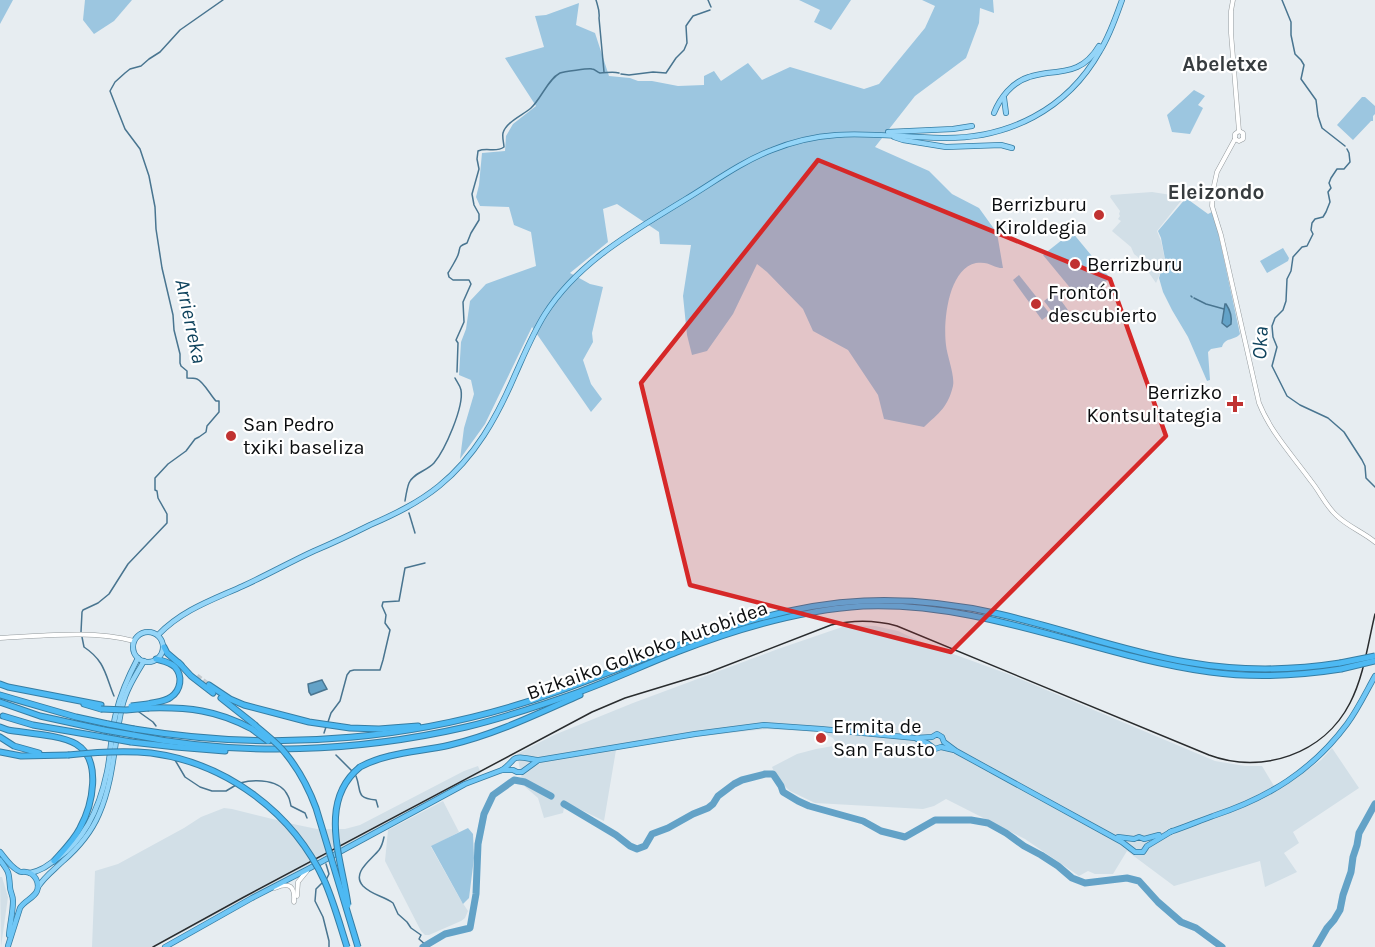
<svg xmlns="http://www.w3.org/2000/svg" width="1375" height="947" viewBox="0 0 1375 947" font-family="Karla,sans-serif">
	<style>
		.built { fill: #d2dfe7 }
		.green { fill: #9cc6e0 }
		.water { fill: #63a2c7; stroke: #497590; stroke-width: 1.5 }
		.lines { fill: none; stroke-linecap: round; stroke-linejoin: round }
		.stream { stroke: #497590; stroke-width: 1.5 }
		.river { stroke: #63a2c7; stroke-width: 7 }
		.motorway-tunnel { stroke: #c6cbcf; stroke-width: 5; stroke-dasharray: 5 2.5; stroke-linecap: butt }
		.tertiary-casing { stroke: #949a9d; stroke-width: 5 }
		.primary-casing { stroke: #367da3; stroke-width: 6 }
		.trunk-casing { stroke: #367da3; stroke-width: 6 }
		.motorway-casing { stroke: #367da3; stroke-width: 7 }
		.tertiary { stroke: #fff; stroke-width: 4 }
		.primary { stroke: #94d5f8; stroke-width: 4.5 }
		.trunk { stroke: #70c7f6; stroke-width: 4.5 }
		.motorway { stroke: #4db9f3; stroke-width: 5 }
		.rail { stroke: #292c2e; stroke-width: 1.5 }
		.motorway-bridge-casing { stroke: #367da3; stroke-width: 7; stroke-linecap: butt }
		.motorway-bridge { stroke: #4db9f3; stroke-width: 5 }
		.marked { fill: #d62828; fill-opacity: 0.2; stroke: #d62828; stroke-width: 4.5; stroke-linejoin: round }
		.poi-dot { fill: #c03231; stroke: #fff; stroke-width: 2 }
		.labels { text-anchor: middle; stroke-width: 4.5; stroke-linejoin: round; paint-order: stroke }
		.poi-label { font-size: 20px; fill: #0b0d0f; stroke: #fff; text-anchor: start }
		.street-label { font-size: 20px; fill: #0b0d0f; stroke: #fff }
		.neighbourhood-label { font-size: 21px; font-weight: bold; fill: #373c3f; stroke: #fff }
		.water-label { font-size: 21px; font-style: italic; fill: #0f435d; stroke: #fff }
	</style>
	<rect width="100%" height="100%" fill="#e7edf1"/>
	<g class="built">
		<path d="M1152,192L1184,197L1157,231L1161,241L1165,260L1164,265L1156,283L1138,257L1134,254L1131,247L1112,231L1121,221L1118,219L1120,216L1119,214L1120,211L1110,197L1111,195Z"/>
		<path d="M848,625L875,626L898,631L926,644L1008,674L1215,761L1245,766H1262L1277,791L1321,760L1332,748L1359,788L1293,832L1299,843L1284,853L1297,872L1265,887L1260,861L1174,886L1127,851L1113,874H1095L1088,871L1079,876L1025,839L946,799L934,806L923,809L815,803L790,791L778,780L772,767L797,754L816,749L833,746L835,744V741L833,738L821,732L767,729L666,740L616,750L604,821L565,802L563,813L544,818L538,798L523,785L517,754L554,735L633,703L778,649Z"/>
		<path d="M478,766L481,773L155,947H92L95,871L118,864L184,828L201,817L224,808L232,809L293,824L317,829H345L360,825L464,771Z"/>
		<path d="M443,801L459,832L431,847L460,899L468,911L465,918L461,921L429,935H425L421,931L385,861L388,830Z"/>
		<path d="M0,877H2L8,897L1,947Z"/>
	</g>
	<g class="green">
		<path d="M0,0H13L0,24Z"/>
		<path d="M85,0H132L114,21L94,34L83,20Z"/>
		<path d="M799,0H851L831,30L814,22L820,10Z"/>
		<path d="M922,0H993L994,13L980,8L979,23L966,58L915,96L875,147L929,171L952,194L979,208L997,233L1003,268C993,268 990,261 976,263C948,269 943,322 946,345C947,356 955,375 953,386C948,407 939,413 924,427L884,419L878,395L848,350L813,331L803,309L767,272L757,264L733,314L707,351L692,355L687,335L683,296L691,245L660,244L659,232L617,204L603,209L608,242L570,273L590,284L603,287L592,333L593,342L583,360L591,384L602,399L591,412L532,327L485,424L460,459L464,428L474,394L471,380L459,375L461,342L466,329L470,301L486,284L536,266L531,232L514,225L509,207L480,206L476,197L479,185L482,153L505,151L506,136L513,124L536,106L505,58L544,47L535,16L546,15L579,3L576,25L595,33L609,76L630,78L638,81H652L678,86L704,85V76L714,71L721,81L748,63L762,80L790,67L864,89L879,84L925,28L935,6Z"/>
		<path d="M1194,90L1205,96L1198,105L1203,108L1190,134L1172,132L1167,115Z"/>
		<path d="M1362,97H1365L1375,106V114L1373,116V121H1371L1353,140L1337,125Z"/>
		<path d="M1186,198L1208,214L1212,212L1217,227L1240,334C1234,341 1225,337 1222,347L1211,349L1208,352L1210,380L1207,381L1188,337L1172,310L1163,292L1159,278L1165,259L1161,238L1158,231Z"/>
		<path d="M1072,232L1110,278L1081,301L1043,255Z"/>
		<path d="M1283,248L1289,258L1288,261L1267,273L1260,261Z"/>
		<path d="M1019,275L1050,314L1042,320L1013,280Z"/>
		<path d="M1055,292L1070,313L1060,322L1044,301Z"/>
		<path d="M468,828L473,834L474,858L469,898L463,904L431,846Z"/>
	</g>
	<g class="water">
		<path d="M1225,304H1226C1230,310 1232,317 1231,324L1227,327L1222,323Z"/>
		<path d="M322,680L327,689L311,695L309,692L308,684Z"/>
	</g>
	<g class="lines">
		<g class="stream">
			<path d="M596,0C598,7 600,11 599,18L604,72"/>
			<path d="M708,0L711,7"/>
			<path d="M1282,0L1291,22V35L1295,54L1301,60L1304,65L1301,79L1316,100L1318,116L1322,128L1345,146"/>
			<path d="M621,74L629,75L653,72L666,73L676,58L684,50L687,43L686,26L688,23L693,16L710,10"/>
			<path d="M1347,149L1349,153L1350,162L1344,169H1337L1331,178L1329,183L1331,188L1328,192L1330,202L1326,212L1323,217L1315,219L1312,223L1311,230L1313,234L1307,246L1302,247L1293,257L1291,271L1287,279L1286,301L1283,310L1275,318L1272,326L1273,337L1277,347L1272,366L1287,396L1300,405L1328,418L1344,432L1362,460L1365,466L1366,478L1375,487"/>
			<path d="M1191,296L1192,297"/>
			<path d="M1194,298L1206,304L1224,309"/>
			<path d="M457,372L458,343L456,340L464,322L463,302L471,284L469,280H453L449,277L448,273C450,270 457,258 458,255C461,247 457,247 467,243L471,233L479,220V214L474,205L472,194L479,169L477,159L478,151C487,147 496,153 504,147C504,144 502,137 503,133C506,122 523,115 531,108C541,99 548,79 560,73C563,72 589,68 592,69C595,69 597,72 600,73C607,73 612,71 619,73"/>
			<path d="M405,501C406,495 407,488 409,483C413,473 427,471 434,463C445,450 464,407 461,390C460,385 457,382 455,378"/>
			<path d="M409,513L415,533"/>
			<path d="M81,632L82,612L83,610L98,603L109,594L128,564L167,523V514L158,498L157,491L155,490V478L168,464L186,451L195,439L199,437L206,432L207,426L219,412V401H216C211,396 203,381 197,379C194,378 191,378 187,378V371L181,366L180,363V354L174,330L173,315L162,268L156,229L155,207L149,176L140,149L125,129L110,91L115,82L125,73L130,69L141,66L149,59L160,52L180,30L223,0"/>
			<path d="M82,637L84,647C105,661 105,674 114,696"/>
			<path d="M139,712L153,722L156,726"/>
			<path d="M328,722L331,713L340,701L347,675L350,671L354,670H380L383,660L390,630L385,623L386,615L382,606L383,602L399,601L405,568L425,563"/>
			<path d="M324,733L326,727"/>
			<path d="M336,755L353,772"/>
			<path d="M175,760L185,777L200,787L212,791H226L236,785"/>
			<path d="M356,776C362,792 355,798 376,800L378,807"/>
			<path d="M240,783C255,779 281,779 288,796C290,799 290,802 291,806L305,813L307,818"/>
			<path d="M384,837C383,842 382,846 379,850C371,860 351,873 363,886C372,895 383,896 393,903L398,914L407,922L411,928L421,935L419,939L427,946"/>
			<path d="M326,880L329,874L326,864"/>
			<path d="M322,883L316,889L315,901L323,917L329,941V947"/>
		</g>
		<g class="river">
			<path d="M564,804L616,835L630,846L637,849L645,846L652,834L668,828L693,814L708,808L713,804L718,796L734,784L742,780L765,774H773L781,786L783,792L798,801L809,806L863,821L881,831L905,837L935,820H971L988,823L1006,833L1024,846L1041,855L1058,866L1072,878L1085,883L1127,878L1139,881L1158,902L1181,922L1196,928L1222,947"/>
			<path d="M423,947L445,934L470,928L476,894L478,844L484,814L493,795L514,780L525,782L551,796"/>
			<path d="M1316,947L1327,928L1334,920L1340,910L1343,895L1351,872L1353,857L1357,845L1359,833L1375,804"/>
		</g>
		<path class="motorway-tunnel" d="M197,676L209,685"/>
		<defs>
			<g id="tertiary">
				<path d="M1233,0L1231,11V33L1239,131"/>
				<path d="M1239,131L1235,134V139L1217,172L1213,190L1212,206L1221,235L1259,403C1271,433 1293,456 1311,481C1320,492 1326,506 1336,515C1347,526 1363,532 1375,542"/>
				<path d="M1235,139L1239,141L1243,139V133L1239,131"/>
				<path d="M0,638C44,636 91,630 134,641"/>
				<path d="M275,888C290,882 295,886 294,902"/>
				<path d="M297,896L298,882L307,871"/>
			</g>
			<g id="primary">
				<path d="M1004,98L1006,113"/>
				<path d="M994,113C1000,98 1012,82 1029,77C1035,75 1041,74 1047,73C1071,71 1086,68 1099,46"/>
				<path d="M888,132L953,129L972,126"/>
				<path d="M894,137L903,140L946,147L1001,145L1012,148"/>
				<circle cx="148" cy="647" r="15"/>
				<path d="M158,635C182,610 212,600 243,586C267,575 290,562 314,551C333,543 352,534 370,525C395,514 418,503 439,486C475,457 497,417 515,375C524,355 533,333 545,314C579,261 634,231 686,199C714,182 741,162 772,150C832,125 880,137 942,138C1008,139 1067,110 1100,51C1110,35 1116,17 1122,0"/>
				<path d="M30,873C41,871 48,865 58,858C86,839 100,805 107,772C111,753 111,733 116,713C121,692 128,677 138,658"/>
				<path d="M38,887C45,876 54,870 63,861C78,848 91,833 99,814C114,780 114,742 122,707C126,690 135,676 144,661"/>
			</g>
			<g id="trunk">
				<path d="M917,739L927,743L935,749L941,747L954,750"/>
				<path d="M502,770C507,767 510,763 514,759C519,755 531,760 539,760L695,734L764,725L821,729L915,738L932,737L937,734L942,737L944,742L956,751L1122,842L1135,852H1143L1147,846L1172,831"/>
				<path d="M1170,832C1185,827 1199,821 1213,816C1268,798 1312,771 1347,724C1358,709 1366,692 1375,676"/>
				<path d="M1118,837L1134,839L1139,837L1144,839L1159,835"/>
				<path d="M0,852C5,858 10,866 17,870C23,874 20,871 26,872C35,873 40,883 37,891C34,898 24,901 20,908L8,946"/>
				<path d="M0,860C9,872 9,872 10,887C10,892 13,895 13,901C13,912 10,923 9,935"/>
				<path d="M165,947L252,898L310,868L465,784L502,770H513L517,772H522L537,761"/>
			</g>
			<g id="motorway">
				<path d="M164,647L167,653L181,665"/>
				<path d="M179,663L191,676L213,693"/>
				<path d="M0,684L8,687L101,705"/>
				<path d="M209,685L230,699L244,705L309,722L350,728L379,729L418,726"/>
				<path d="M0,695L76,717L108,724"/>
				<path d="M221,698L255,725"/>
				<path d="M0,702L40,716L104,730"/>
				<path d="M84,704L101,709"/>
				<path d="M148,704C155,702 165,702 171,697C181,690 183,676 175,667C170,662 163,661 156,659"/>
				<path d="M149,708C188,707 217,710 252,729"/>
				<path d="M3,716L33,725L103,737"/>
				<path d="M0,727L8,730C26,733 61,735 76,744C103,760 92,806 80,828C74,840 63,851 54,861"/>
				<path d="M134,729C277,753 425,740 562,690C663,654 754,606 864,601C909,599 955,604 999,614C1062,628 1122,651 1186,662C1237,671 1289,671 1340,663"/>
				<path d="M133,735C242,757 357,752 466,727C504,718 542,705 579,692C612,680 644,665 677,652C736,629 799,610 863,606C984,601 1093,656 1210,672C1254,678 1297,676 1341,669"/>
				<path d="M0,737L14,746L39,753"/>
				<path d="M131,742L176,747L225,751"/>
				<path d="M0,752L21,756L68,755"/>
				<path d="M360,767C388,752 420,752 450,745C496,734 537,714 580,695"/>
			</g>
		</defs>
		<use href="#tertiary" class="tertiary-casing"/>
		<use href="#primary" class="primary-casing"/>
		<use href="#trunk" class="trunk-casing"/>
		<use href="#motorway" class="motorway-casing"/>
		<use href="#tertiary" class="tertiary"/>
		<use href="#primary" class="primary"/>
		<use href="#trunk" class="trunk"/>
		<use href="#motorway" class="motorway"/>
		<path class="rail" d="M153,947L244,897L592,712L625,698L707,673L831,625C853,620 875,620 897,626L1209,755C1262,775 1324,754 1350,703C1364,676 1368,643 1375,614"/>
		<defs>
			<g id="motorway-bridge">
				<path d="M1340,663L1375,656"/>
				<path d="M1341,669L1375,661"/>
				<path d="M131,706L148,704"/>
				<path d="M101,709L126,710L149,708"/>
				<path d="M108,724L134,729"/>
				<path d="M255,725C265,734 278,743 286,754C299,770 309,789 316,808L358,947"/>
				<path d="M252,729L268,741"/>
				<path d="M104,730L133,735"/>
				<path d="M103,737L131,742"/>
				<path d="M68,755C96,752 123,750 151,753C226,763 293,812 325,882C334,903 340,925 347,947"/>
				<path d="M348,905C342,860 317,802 360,767"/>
			</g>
		</defs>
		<use href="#motorway-bridge" class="motorway-bridge-casing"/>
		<use href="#motorway-bridge" class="motorway-bridge"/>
	</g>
	<path class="marked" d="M818,160L1110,279L1166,436L951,652L690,585L641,383Z"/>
	<g class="poi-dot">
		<circle cx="1099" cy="215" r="6"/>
		<circle cx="1075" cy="264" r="6"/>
		<circle cx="1036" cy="304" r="6"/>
		<path d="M1232 395h6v6h6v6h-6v6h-6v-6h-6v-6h6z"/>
		<circle cx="231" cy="436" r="6"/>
		<circle cx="821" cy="738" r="6"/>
	</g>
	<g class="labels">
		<g class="poi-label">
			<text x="1087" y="211" text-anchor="end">Berrizburu<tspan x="1087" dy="23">Kiroldegia</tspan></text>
			<text x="1087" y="271">Berrizburu</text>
			<text x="1048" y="299">Frontón<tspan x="1048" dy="23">descubierto</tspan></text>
			<text x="1222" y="399" text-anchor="end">Berrizko<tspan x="1222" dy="23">Kontsultategia</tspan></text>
			<text x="243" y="431">San Pedro<tspan x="243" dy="23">txiki baseliza</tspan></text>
			<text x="833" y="733">Ermita de<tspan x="833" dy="23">San Fausto</tspan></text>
		</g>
		<g class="street-label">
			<text transform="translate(647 650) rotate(-20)" y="7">Bizkaiko Golkoko Autobidea</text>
		</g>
		<g class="neighbourhood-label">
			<text x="1225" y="71">Abeletxe</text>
			<text x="1216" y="199">Eleizondo</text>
		</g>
		<g class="water-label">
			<text transform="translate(191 321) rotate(78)" y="7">Arrierreka</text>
			<text transform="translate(1260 343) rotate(-87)" y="7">Oka</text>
		</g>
	</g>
</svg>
